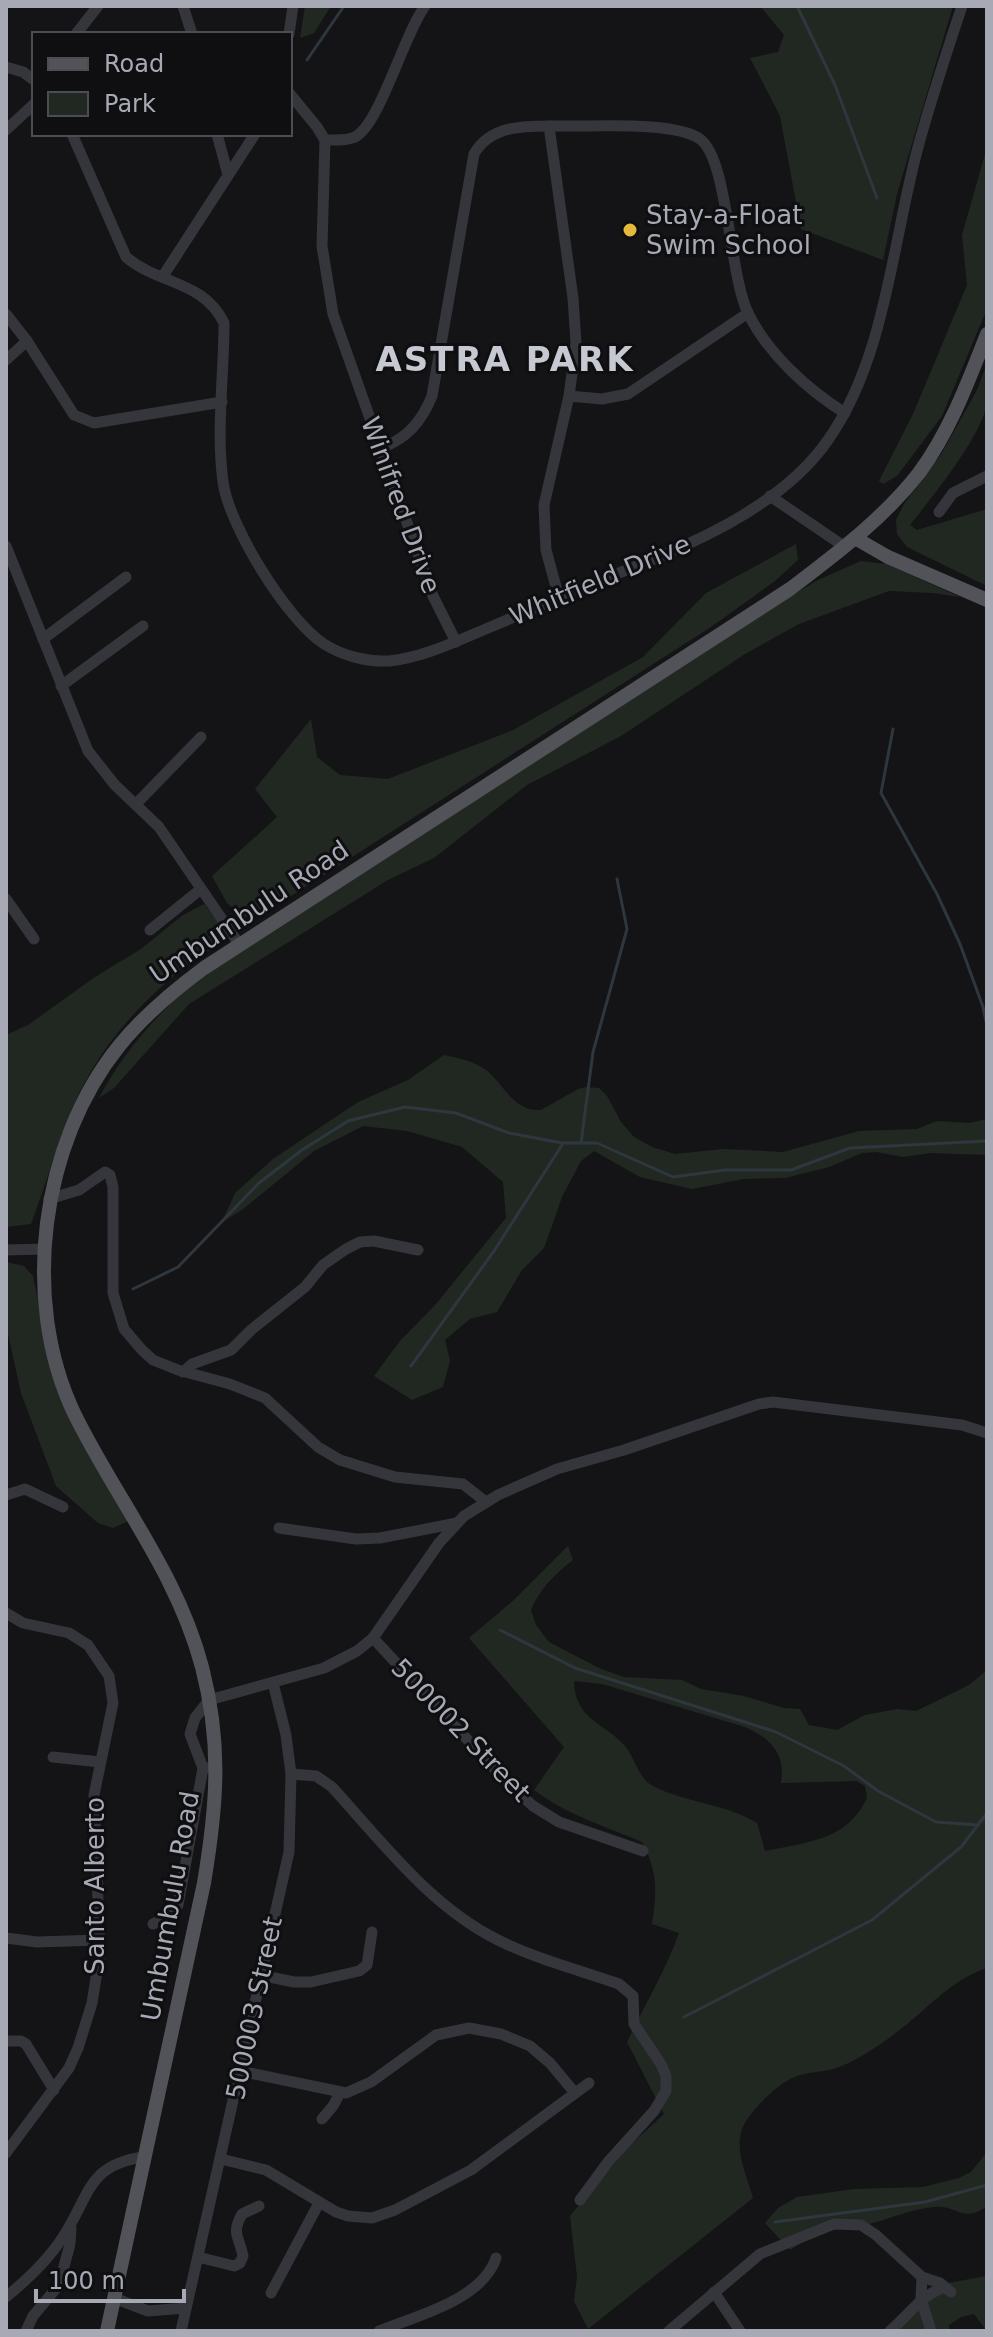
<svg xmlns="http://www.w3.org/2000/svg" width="993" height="2337" viewBox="0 0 993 2337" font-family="'DejaVu Sans',sans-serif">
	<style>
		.green { fill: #212822; fill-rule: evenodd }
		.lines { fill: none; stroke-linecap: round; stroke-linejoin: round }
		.stream { stroke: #2e363e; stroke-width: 3 }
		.minor { stroke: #35363b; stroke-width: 11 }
		.major { stroke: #525359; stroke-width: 14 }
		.poi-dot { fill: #e7b93a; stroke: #0f0f11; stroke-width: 3 }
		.labels { text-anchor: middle; stroke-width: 6; stroke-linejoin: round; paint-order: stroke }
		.poi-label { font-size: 26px; fill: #a7aab5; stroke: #0f0f11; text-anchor: start }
		.street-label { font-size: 26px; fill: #a7aab5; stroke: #0f0f11 }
		.district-label { font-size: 34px; font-weight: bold; letter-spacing: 2px; fill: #c7c9d2; stroke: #0f0f11 }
	</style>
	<rect width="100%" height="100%" fill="#141416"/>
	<g class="green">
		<path d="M305,6H331L314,33L300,38Z"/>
		<path d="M760,6H953L897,194L883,260L801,229L780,116L750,58L778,52L784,35Z"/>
		<path d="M987,147V309L942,416L897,476L883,484L879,481L913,414L967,285L962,235Z"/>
		<path d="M987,364C987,377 990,395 986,408C977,442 932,497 910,525L917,530L987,509V586L907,547L897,534L896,520L904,504L942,453L977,390Z"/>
		<path d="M796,544L798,560L775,581L711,627L260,916L242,917L227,903L212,876L277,817L255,789L311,719L317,757L340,775L388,779L513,730L643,657L706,593Z"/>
		<path d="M861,561L886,564L960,597L933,593L889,591L799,624L745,654L621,736L527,785L434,858L388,880L189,1004L114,1088L99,1098C124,1050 161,1010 202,975L785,599L820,579Z"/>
		<path d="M204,904L225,931L223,941C213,949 202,955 192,962C152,991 113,1032 89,1075C62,1121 50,1175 31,1224L6,1227V1035L28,1025L95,977L141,949L183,915Z"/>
		<path d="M444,1055C458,1058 474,1061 486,1070C505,1085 513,1112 541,1110L578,1089L586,1087L599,1088L607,1096L621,1122L634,1137L652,1147L675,1154L724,1149L783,1152L859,1131L917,1129L937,1121L969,1123L987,1119V1155L931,1153L903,1157L876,1152L862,1153L829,1167L785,1178L744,1179L692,1189L640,1177L594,1151L581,1161L562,1197L544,1248L522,1270L497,1312L470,1319L445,1340L450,1361L443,1387L412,1400L374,1376L400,1341L436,1304L506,1218L503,1182L462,1147L407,1131L363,1126L314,1151L242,1210L222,1222L235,1193L273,1159L358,1102L408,1080Z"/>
		<path d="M6,1262L24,1266L33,1276L43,1326L129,1521L113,1528L98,1523L56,1486L21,1393L6,1325Z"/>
		<path d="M568,1546L573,1560C555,1574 540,1588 531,1610L536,1625L549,1642L601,1669L624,1677L682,1680L701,1689L744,1696L784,1708L800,1709L809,1725L837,1730L865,1715L897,1709L916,1711L969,1685L987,1670V1968C950,1980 928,2009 897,2032C880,2045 854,2063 833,2069C821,2072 809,2072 797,2076C778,2083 757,2105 746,2121C731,2145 746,2173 753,2198L588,2329L574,2301L577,2277L570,2216L626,2149L664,2114L627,2042C644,2006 666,1970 679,1933L652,1924C657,1892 658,1872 642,1842C605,1826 567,1815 534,1790L564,1747L469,1638L515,1599ZM574,1681L602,1684L745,1727C770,1738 786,1753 781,1783L857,1781L865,1786L867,1798C847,1841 807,1842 765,1851L757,1823C724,1803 686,1803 653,1786C638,1778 635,1758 625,1746C604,1722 575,1720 574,1681Z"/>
		<path d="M987,2152V2206C963,2224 958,2205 934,2207C913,2209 894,2217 873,2223C863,2226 852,2225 842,2227C823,2230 806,2240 790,2250L765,2223L778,2208L797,2197L854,2189L923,2187L959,2178L971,2172Z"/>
		<path d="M987,2276V2331L974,2314L961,2317L949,2325V2331H886L948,2283Z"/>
	</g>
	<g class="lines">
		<g class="stream">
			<path d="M797,6L835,85L877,198"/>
			<path d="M307,60L344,6"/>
			<path d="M893,729L881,793L937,894L960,944L983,1007L987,1026"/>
			<path d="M987,1070V1101"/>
			<path d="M581,1143L593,1052L627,929L617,879"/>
			<path d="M133,1289L178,1267L259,1183L302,1150L348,1121L405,1107L456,1113L509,1133L562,1143H597L673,1177L725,1170H791L850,1148L987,1141"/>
			<path d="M411,1366L494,1251L562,1145"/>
			<path d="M500,1630L575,1668L776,1732L844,1766L878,1791L936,1822L978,1825"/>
			<path d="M684,2017L872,1920L961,1847L987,1813"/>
			<path d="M775,2222L925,2202L987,2185"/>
		</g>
		<g class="minor">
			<path d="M183,6L192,34"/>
			<path d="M76,34L98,6"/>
			<path d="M289,34L293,6"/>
			<path d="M6,67L23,72L34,80"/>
			<path d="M290,94L317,127L325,140L322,246L333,314L433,596L456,642"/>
			<path d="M549,126L573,298L576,343L569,396L544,505L546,550L559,598"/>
			<path d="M6,130L34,104"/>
			<path d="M72,134L126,257C159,285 203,280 224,323C224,376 216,430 223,482C229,526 287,620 324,644C343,656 367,662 389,661C421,658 452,643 481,631C517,616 553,600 589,585C671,552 776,515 828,440C885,359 892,245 917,151C930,102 946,54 962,6"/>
			<path d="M217,134L228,175"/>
			<path d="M325,140C334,140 347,141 355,137C380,124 404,34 425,6"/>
			<path d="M163,276L255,134"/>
			<path d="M6,314L27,341L74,415L94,423L222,402"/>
			<path d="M6,360L27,341"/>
			<path d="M569,396L602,399L628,394L748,313"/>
			<path d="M380,449C407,438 421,423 432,396L474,154C492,123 530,126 562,126C595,127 674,121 700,139C728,159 729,274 748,313C768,354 808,390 845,413"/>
			<path d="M770,496L845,547"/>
			<path d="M939,512L953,493L987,476"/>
			<path d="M6,546L88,751L115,785L159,827L239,944"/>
			<path d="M43,639L126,577"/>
			<path d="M61,686L143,626"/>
			<path d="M136,804L201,737"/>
			<path d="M6,899L34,939"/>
			<path d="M150,930L201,889"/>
			<path d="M49,1199L79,1190L105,1172L110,1175L113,1187V1293L124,1329L142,1350L153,1360L178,1370L230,1384L265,1398L318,1447L340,1460L395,1477L463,1484L486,1502"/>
			<path d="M6,1250L44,1249"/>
			<path d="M183,1372L192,1364L231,1350L251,1330L305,1287L323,1265L346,1249L360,1242L374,1241L418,1250"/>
			<path d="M6,1495L25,1489L63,1507"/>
			<path d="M279,1528L356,1539L380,1538L457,1523"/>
			<path d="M6,1613L23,1623L69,1633L88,1645L109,1676L113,1703L94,1795L100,1953L92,2003L78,2048L69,2068L6,2153"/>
			<path d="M373,1638L505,1780L533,1806L559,1822L643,1851"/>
			<path d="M53,1757L100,1762"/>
			<path d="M203,1768L190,1734L195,1718L209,1700L324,1668L357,1651L373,1638L439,1543L464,1516L498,1495L557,1469L624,1450L759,1404L773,1402L962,1425L987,1433"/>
			<path d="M291,1774L316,1776L332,1787C382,1842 430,1906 498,1940C536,1959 579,1970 619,1984L633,1996L634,2024L661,2064L666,2076V2091L654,2111L608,2162L580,2200"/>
			<path d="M153,1924L171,1915L178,1905L203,1768H207"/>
			<path d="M6,1938L37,1942L99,1940"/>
			<path d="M260,1975L294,1982H311L359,1971L367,1965L372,1932"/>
			<path d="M6,2041H21L26,2044L54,2090"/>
			<path d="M240,2071L346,2093L371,2082L436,2035L469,2028L501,2034L530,2046L550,2063L575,2093"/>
			<path d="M322,2119L333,2106L340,2093"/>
			<path d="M221,2159L266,2170L336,2212L348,2216L372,2218L395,2210L471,2170L589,2083"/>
			<path d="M198,2257L234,2266L240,2263L243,2256C239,2236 231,2234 242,2214L259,2206"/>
			<path d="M922,2277L921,2299L931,2331"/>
			<path d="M714,2292L740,2331"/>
			<path d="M271,2293L319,2203"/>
			<path d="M6,2297C27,2280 48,2260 63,2237C90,2196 87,2165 143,2157"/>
			<path d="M114,2298L148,2311L186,2308"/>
			<path d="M26,2331L33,2316L59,2285L70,2244L71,2228"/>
			<path d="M181,2331L289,1852L291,1774L286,1735L273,1683"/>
			<path d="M379,2331C416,2316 482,2300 496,2258"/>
			<path d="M669,2331L760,2254L834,2224L861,2225L876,2235L922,2277L940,2283L951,2292"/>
			<path d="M890,2331C908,2316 920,2296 944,2287L948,2290"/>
		</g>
		<g class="major">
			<path d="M855,538L888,557L987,600"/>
			<path d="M107,2331L204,1883C217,1805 222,1744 202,1667C177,1572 116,1499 74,1413C20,1299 41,1143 119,1046C144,1015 173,991 204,968L790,589C836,554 883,519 919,473C950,431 968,382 987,334"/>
		</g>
	</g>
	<circle class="poi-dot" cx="630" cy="230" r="8"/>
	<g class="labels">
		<g class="poi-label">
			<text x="646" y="224">Stay-a-Float<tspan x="646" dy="30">Swim School</tspan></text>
		</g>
		<g class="street-label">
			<text transform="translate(401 505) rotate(70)" y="9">Winifred Drive</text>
			<text transform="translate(600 580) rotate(-23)" y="9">Whitfield Drive</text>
			<text transform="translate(249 912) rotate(-34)" y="9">Umbumbulu Road</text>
			<text transform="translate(461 1730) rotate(46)" y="9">500002 Street</text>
			<text transform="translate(95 1886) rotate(-90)" y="9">Santo Alberto</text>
			<text transform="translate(170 1906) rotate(-80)" y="9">Umbumbulu Road</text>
			<text transform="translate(254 2008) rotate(-78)" y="9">500003 Street</text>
		</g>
		<g class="district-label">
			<text x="505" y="371">ASTRA PARK</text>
		</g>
	</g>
	<rect width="993" height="2337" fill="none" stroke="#a7aab5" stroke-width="16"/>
	<rect x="32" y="32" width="260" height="104" fill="#0f0f11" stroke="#4c4d53" stroke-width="2"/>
	<rect x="48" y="58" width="40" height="12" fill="#525359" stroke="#4c4d53" stroke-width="2"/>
	<text x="104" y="72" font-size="24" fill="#a7aab5">Road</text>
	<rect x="48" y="92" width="40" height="24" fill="#212822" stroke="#4c4d53" stroke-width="2"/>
	<text x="104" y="112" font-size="24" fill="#a7aab5">Park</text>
	<path d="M36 2289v12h148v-12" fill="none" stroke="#a7aab5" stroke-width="4"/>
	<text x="48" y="2289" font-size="24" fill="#a7aab5" stroke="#0f0f11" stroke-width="6" paint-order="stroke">100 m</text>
</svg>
